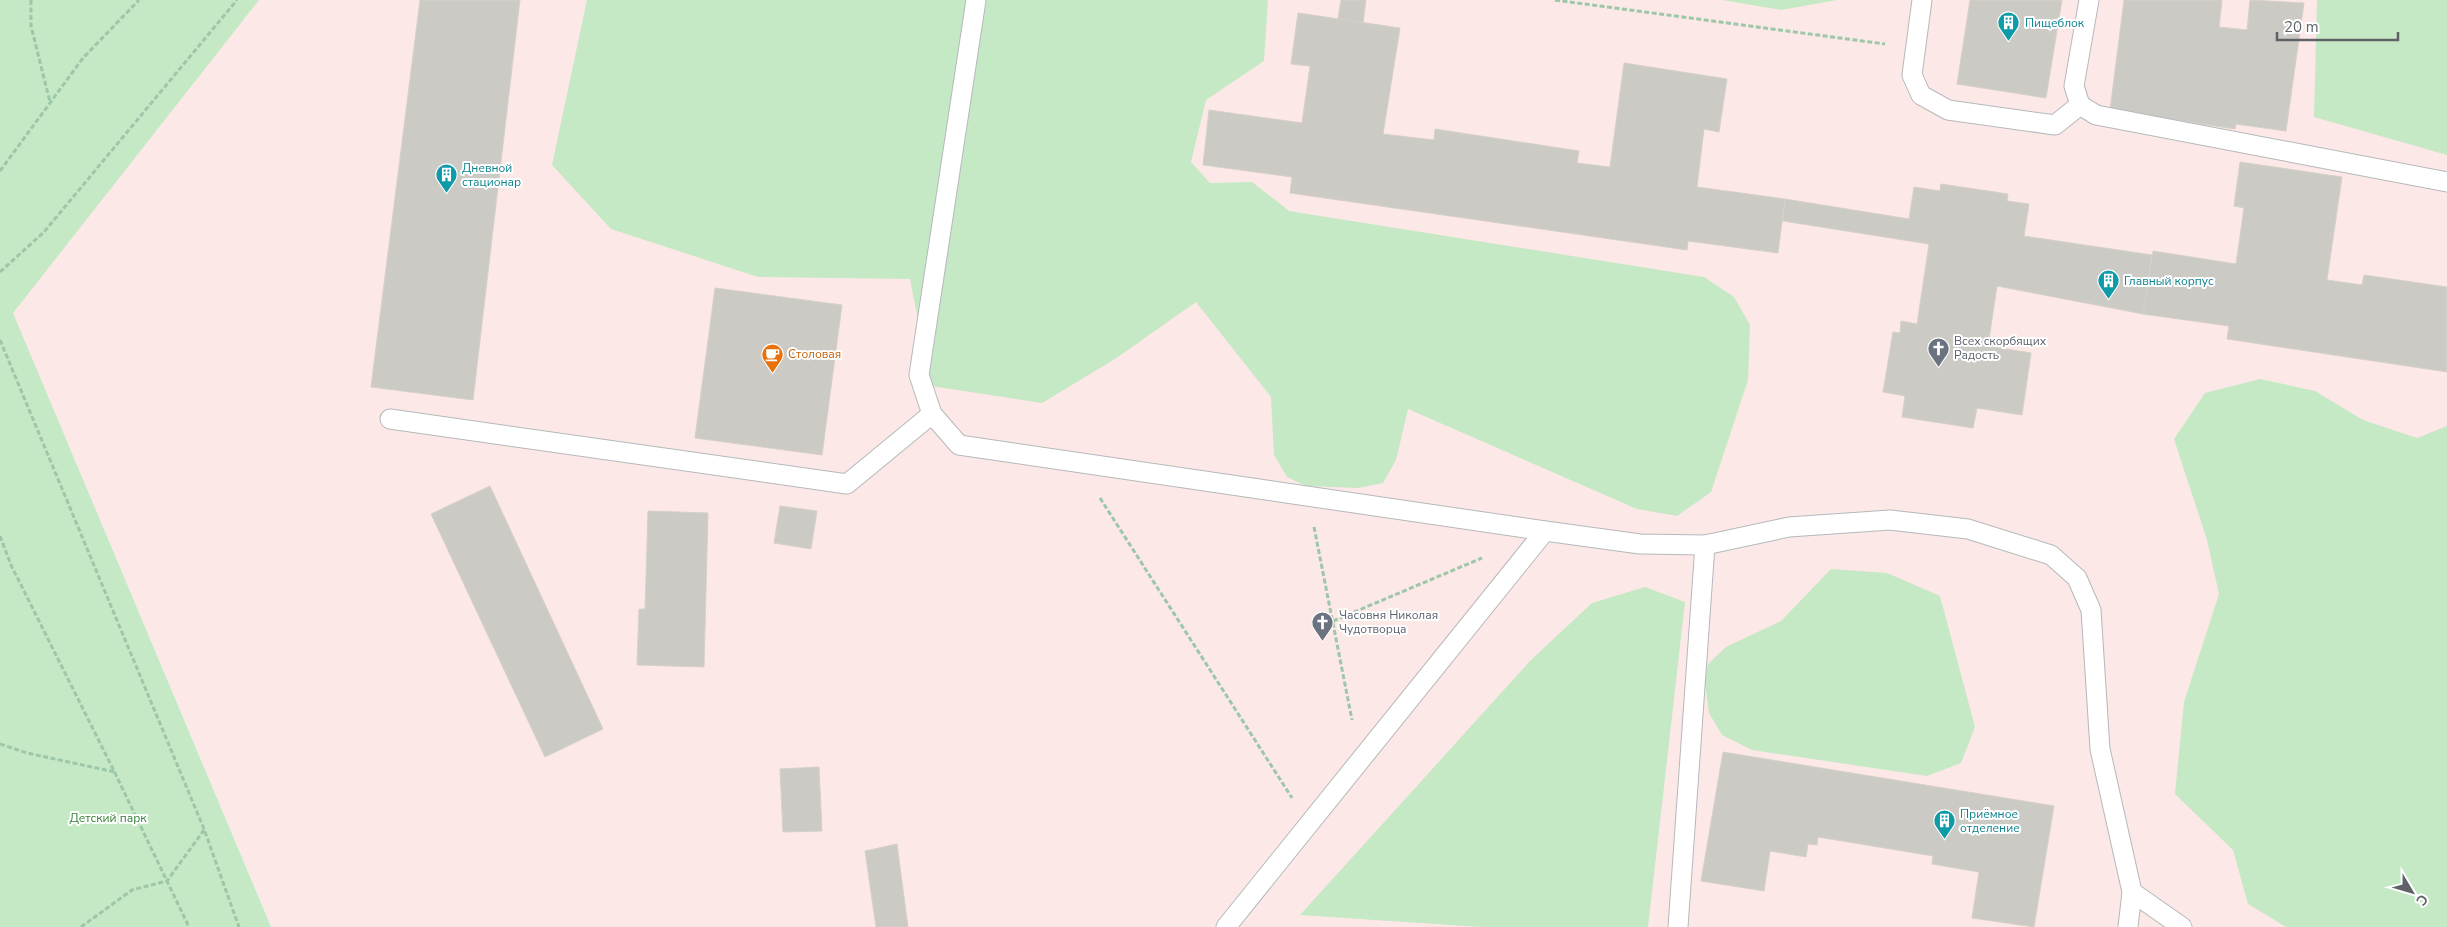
<svg xmlns="http://www.w3.org/2000/svg" width="2447" height="927" viewBox="0 0 2447 927" font-family="'Nunito Sans',sans-serif">
	<style>
		.medical { fill: #fce8e6 }
		.green { fill: #c5e8c5 }
		.building { fill: #cccac5; stroke: #d6d1c6 }
		.lines { fill: none; stroke-linecap: round; stroke-linejoin: round }
		.service-casing { stroke: #b5b8bc; stroke-width: 21 }
		.path { stroke: #9cc7a9; stroke-width: 3; stroke-dasharray: 5 2.5; stroke-linecap: butt }
		.service { stroke: #fff; stroke-width: 19 }
		.labels { text-anchor: middle; stroke-width: 4; stroke-linejoin: round; paint-order: stroke }
		.culture-label { font-size: 12px; fill: #0d838f; stroke: #fff; text-anchor: start }
		.worship-label { font-size: 12px; fill: #5b616d; stroke: #fff; text-anchor: start }
		.food-label { font-size: 12px; fill: #c56008; stroke: #fff; text-anchor: start }
		.park-label { font-size: 12px; fill: #348238; stroke: #fff }
	</style>
	<rect width="100%" height="100%" fill="#f1efe8"/>
	<path class="medical" d="M259,0H2447V927H272L13,313Z"/>
	<g class="green">
		<path d="M0,0H259L13,313L271,927H0Z"/>
		<path d="M587,0H1268L1264,61L1206,100L1191,162L1210,183L1252,182L1289,211L1704,277L1734,297L1750,325L1748,380L1711,492L1677,516L1637,509L1408,409L1396,460L1383,483L1358,488L1306,486L1287,477L1274,455L1271,397L1196,302L1115,359L1042,403L931,386L910,279L758,277L611,229L552,165Z"/>
		<path d="M1722,0H1837L1781,10Z"/>
		<path d="M2317,0H2447V155L2314,117Z"/>
		<path d="M2260,379L2315,391L2363,420L2417,438L2447,426V927H2286L2248,904L2233,850L2175,794L2184,702L2219,594L2207,540L2174,439L2205,393Z"/>
		<path d="M1831,569L1887,573L1940,596L1975,727L1961,763L1927,776L1752,750L1722,735L1709,713L1705,683L1708,664L1726,647L1781,621Z"/>
		<path d="M1645,587L1685,602L1648,927H1480L1300,915L1531,660L1592,603Z"/>
	</g>
	<g class="building">
		<path d="M420,0H520L473,400L371,387Z"/>
		<path d="M1341,0H1366L1363,23L1338,19Z"/>
		<path d="M1970,0H2062L2046,98L1957,84Z"/>
		<path d="M2124,0H2222L2219,27L2247,30L2250,0L2304,3L2286,131L2236,124L2235,129L2110,110Z"/>
		<path d="M1298,13L1400,28L1383,134L1434,140L1435,129L1579,151L1577,163L1610,167L1624,63L1727,79L1719,132L1704,129L1697,187L1785,199L1778,253L1688,241L1687,250L1290,193L1292,177L1203,165L1209,110L1302,123L1310,66L1291,64Z"/>
		<path d="M2240,162L2342,177L2327,280L2362,285L2364,275L2447,287V372L2227,339L2229,326L2143,314L2153,251L2236,264L2244,208L2234,206Z"/>
		<path d="M1941,184L2008,194L2007,201L2029,204L2024,236L2152,255L2143,314L1997,286L1988,346L2031,353L2022,415L1977,408L1973,428L1902,417L1905,396L1883,392L1893,332L1900,333L1901,321L1917,324L1929,244L1783,221L1785,199L1909,219L1914,187L1940,191Z"/>
		<path d="M715,288L842,305L822,455L695,438Z"/>
		<path d="M490,486L603,729L545,757L431,514Z"/>
		<path d="M780,506L817,511L811,549L774,543Z"/>
		<path d="M648,511L708,513L704,667L637,665L639,609H645Z"/>
		<path d="M1723,752L2054,806L2034,927L1972,918L1979,872L1932,864L1933,856L1818,837L1817,845L1808,844L1806,857L1770,851L1764,891L1701,881Z"/>
		<path d="M819,767L822,831L783,832L780,769Z"/>
		<path d="M897,844L908,927H876L865,851Z"/>
	</g>
	<g class="lines">
		<defs>
			<g id="service">
				<path d="M976,0L919,375L932,414L959,445L1545,531L1226,927"/>
				<path d="M1922,0L1912,75L1921,95L1948,110L2055,125L2080,105"/>
				<path d="M2089,0L2074,86L2080,105L2096,115L2447,182"/>
				<path d="M390,419L847,484L932,414"/>
				<path d="M1545,531L1640,544L1705,545L1789,527L1890,520L1968,529L2051,555L2077,578L2091,610L2100,749L2132,892L2182,927"/>
				<path d="M1678,927L1705,545"/>
				<path d="M2128,927L2132,892"/>
			</g>
		</defs>
		<use href="#service" class="service-casing"/>
		<g class="path">
			<path d="M31,0V26L50,102"/>
			<path d="M1555,0L1885,44"/>
			<path d="M0,171L83,58L139,0"/>
			<path d="M0,272L44,232L237,0"/>
			<path d="M0,340L204,829L239,927"/>
			<path d="M1100,498L1292,798"/>
			<path d="M1314,527L1352,720"/>
			<path d="M0,536L11,565L115,773L189,927"/>
			<path d="M1333,621L1482,558"/>
			<path d="M0,744L27,753L115,772"/>
			<path d="M81,927L132,890L167,881L204,830"/>
		</g>
		<use href="#service" class="service"/>
	</g>
	<defs>
		<symbol id="building-pin" viewBox="-11 -11 22 30"><path d="M0 17L-7.5 6A9.5 9.5 0 1 1 7.5 6Z" fill="#0f9aa8" stroke="#fff"/><path d="M-4-6H4V6H1V3H-1V6H-4ZM-2.5-4.3h1.7v1.8h-1.7ZM.8-4.3h1.7v1.8H.8ZM-2.5-1h1.7V.8h-1.7ZM.8-1h1.7V.8H.8Z" fill="#fff"/></symbol>
		<symbol id="church-pin" viewBox="-11 -11 22 30"><path d="M0 17L-7.5 6A9.5 9.5 0 1 1 7.5 6Z" fill="#6b7280" stroke="#fff"/><path d="M-1.2-6h2.4v3.5h3.3v2.4h-3.3V6h-2.4V-.1h-3.3v-2.4h3.3Z" fill="#fff"/></symbol>
		<symbol id="cafe-pin" viewBox="-11 -11 22 30"><path d="M0 17L-7.5 6A9.5 9.5 0 1 1 7.5 6Z" fill="#e8710a" stroke="#fff"/><path d="M-5.5-4.5H6V0H3Q3 3.5 0 3.5H-2.5Q-5.5 3.5-5.5 0ZM3-3.2v2h1.7v-2ZM-6 4.5H4V6H-6Z" fill="#fff"/></symbol>
	</defs>
	<g fill-rule="evenodd">
		<use href="#building-pin" x="1996" y="10" width="25" height="34"/>
		<use href="#building-pin" x="434" y="162" width="25" height="34"/>
		<use href="#building-pin" x="2096" y="268" width="25" height="34"/>
		<use href="#church-pin" x="1926" y="336" width="25" height="34"/>
		<use href="#cafe-pin" x="760" y="342" width="25" height="34"/>
		<use href="#church-pin" x="1310" y="610" width="25" height="34"/>
		<use href="#building-pin" x="1932" y="808" width="25" height="34"/>
	</g>
	<g class="labels">
		<g class="culture-label">
			<text x="2025" y="27">Пищеблок</text>
			<text x="462" y="172">Дневной<tspan x="462" dy="14">стационар</tspan></text>
			<text x="2124" y="285">Главный корпус</text>
			<text x="1960" y="818">Приёмное<tspan x="1960" dy="14">отделение</tspan></text>
		</g>
		<g class="worship-label">
			<text x="1954" y="345">Всех скорбящих<tspan x="1954" dy="14">Радость</tspan></text>
			<text x="1339" y="619">Часовня Николая<tspan x="1339" dy="14">Чудотворца</tspan></text>
		</g>
		<g class="food-label">
			<text x="788" y="358">Столовая</text>
		</g>
		<g class="park-label">
			<text x="108" y="822">Детский парк</text>
		</g>
	</g>
	<g transform="translate(2412 892) rotate(128)" stroke="#ffffff" stroke-width="4" paint-order="stroke">
	<path d="M0-4L9 19L0 12L-9 19Z" fill="#5f6368"/>
	<text y="-8" font-size="14" font-weight="bold" text-anchor="middle" fill="#5f6368">С</text>
	</g>
	<path d="M2277 32v8h121v-8" fill="none" stroke="#5f6368" stroke-width="2.5"/>
	<text x="2284" y="32" font-size="15" fill="#5f6368" stroke="#ffffff" stroke-width="4" paint-order="stroke">20 m</text>
</svg>
